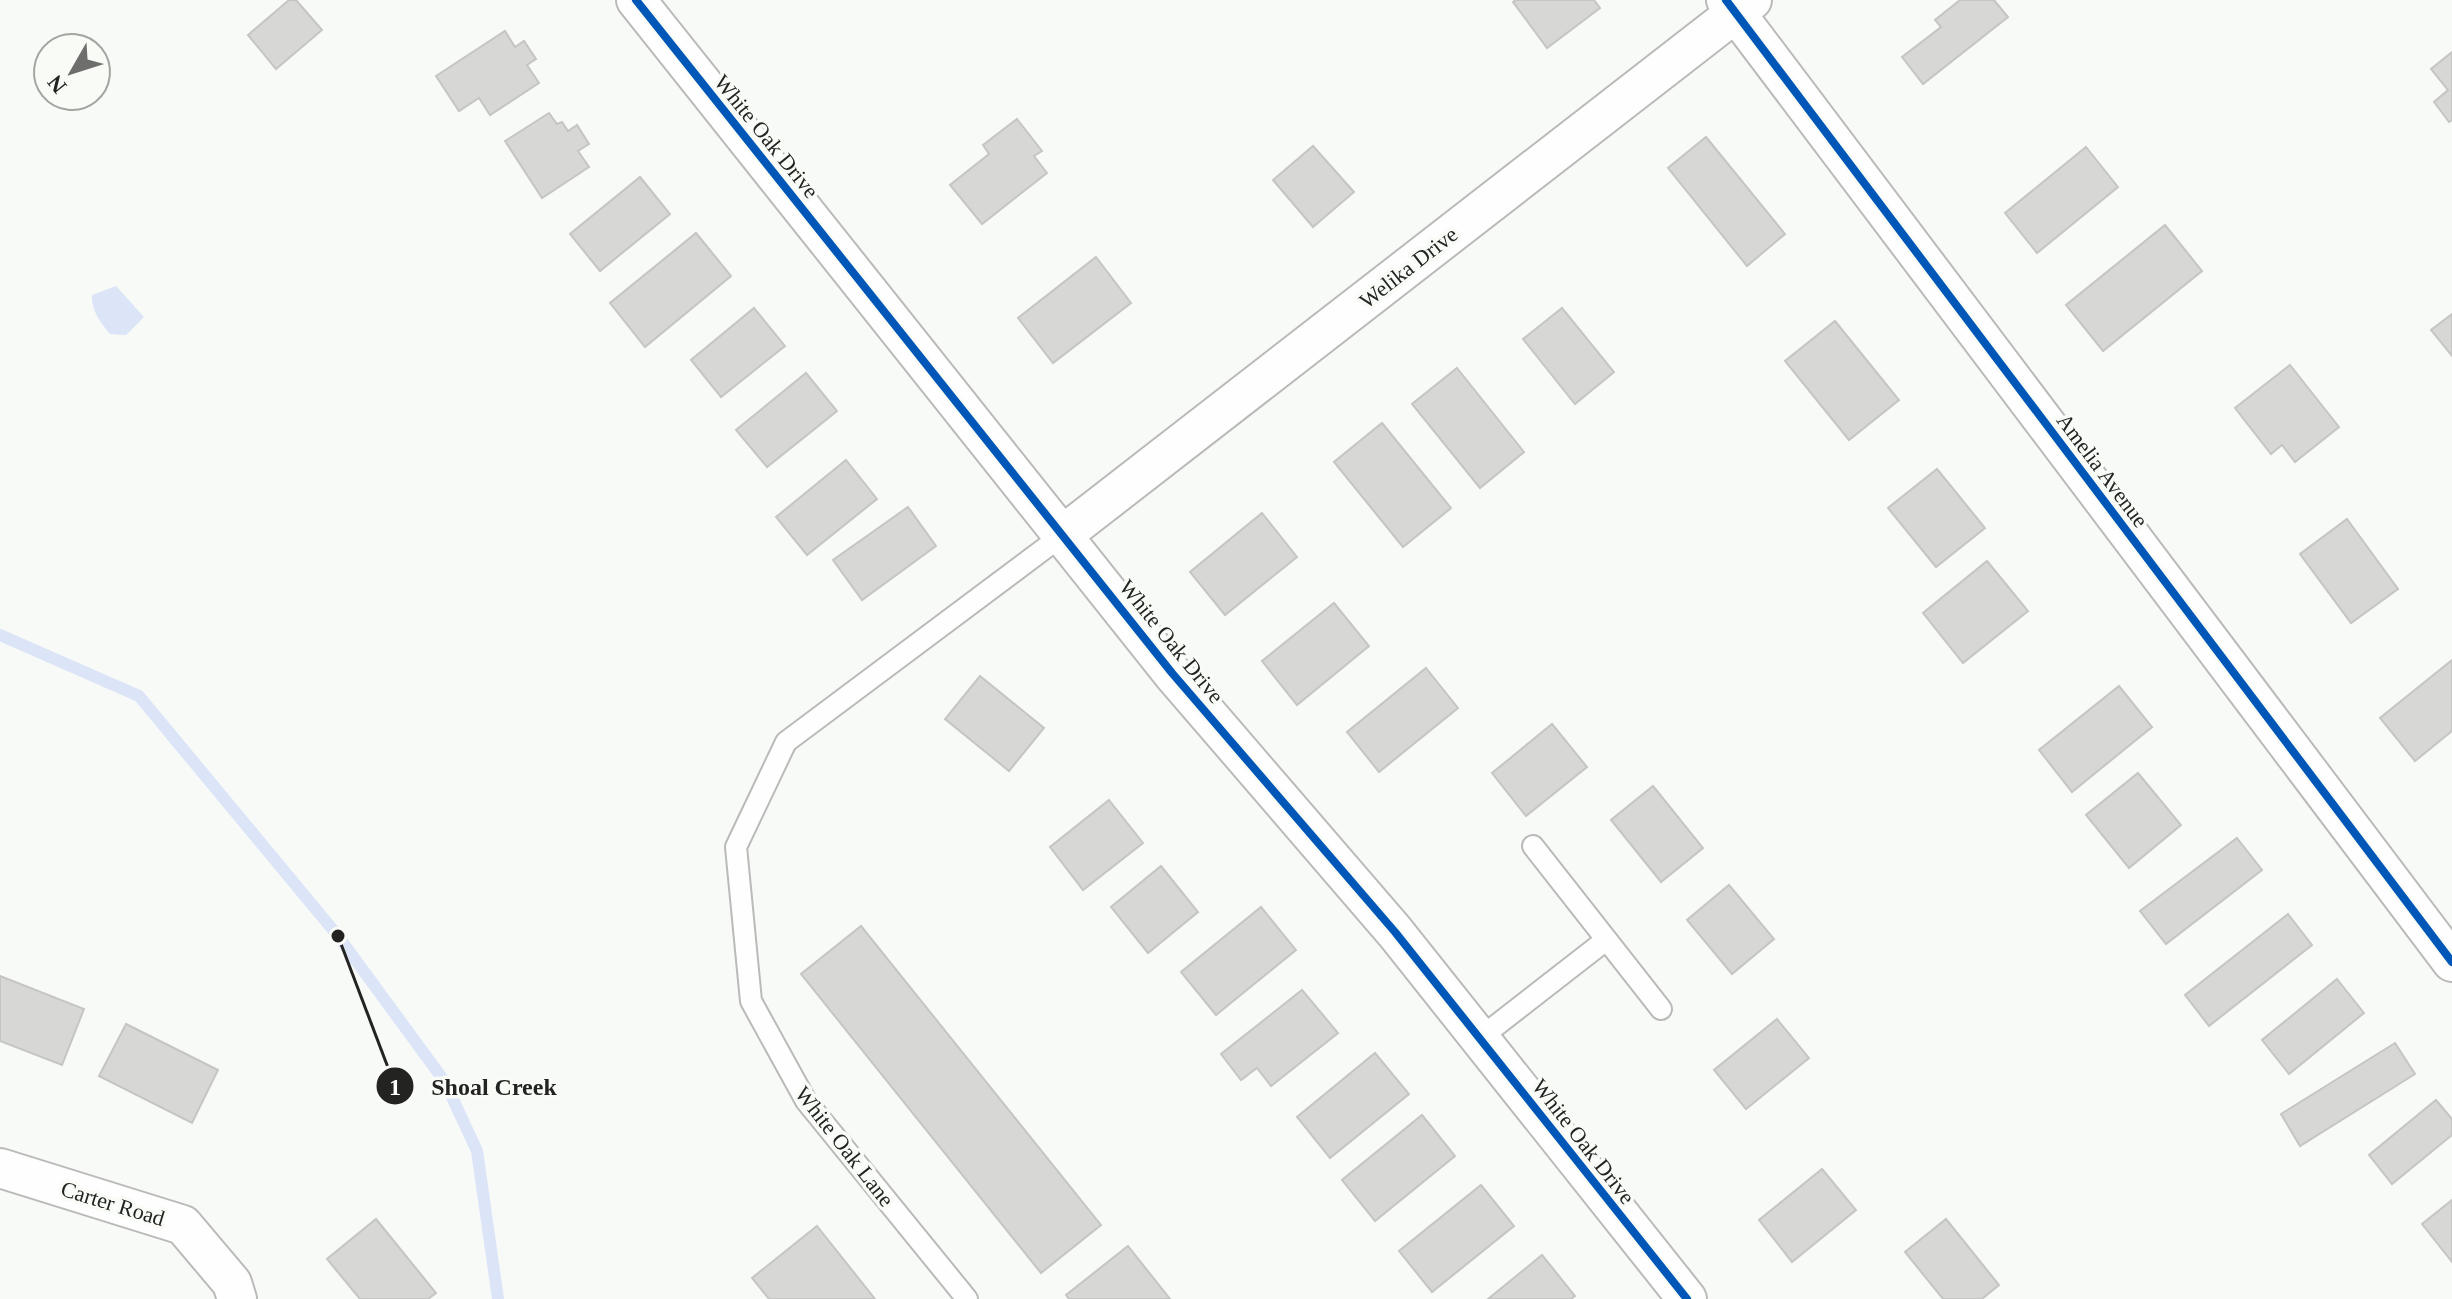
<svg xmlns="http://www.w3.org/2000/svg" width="2452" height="1299" viewBox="0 0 2452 1299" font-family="Georgia,serif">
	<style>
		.water { fill: #dce4f8 }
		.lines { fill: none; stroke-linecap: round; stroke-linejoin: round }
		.stream { stroke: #dce4f8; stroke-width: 12 }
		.building { fill: #d7d8d6; stroke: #c5c6c4; stroke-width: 2 }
		.service-casing { stroke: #babbb9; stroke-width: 24 }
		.minor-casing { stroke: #babbb9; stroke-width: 42 }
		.service { stroke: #fefefe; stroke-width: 20 }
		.minor { stroke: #fefefe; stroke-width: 38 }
		.cycleway-casing { stroke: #f8fbf6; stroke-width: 13 }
		.cycleway { stroke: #0057b8; stroke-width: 8 }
		.labels { text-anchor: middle; stroke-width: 7; stroke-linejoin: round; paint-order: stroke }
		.street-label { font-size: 22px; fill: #232422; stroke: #f8fbf6 }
		.leader { fill: none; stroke: #232422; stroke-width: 3 }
		.callout-dot { fill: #232422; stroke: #f8fbf6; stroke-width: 3 }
		.mark-label { font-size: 24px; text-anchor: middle; font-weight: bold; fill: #fff }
		.callout-label { font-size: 24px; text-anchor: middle; font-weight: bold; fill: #232422; stroke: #f8fbf6; stroke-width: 7; stroke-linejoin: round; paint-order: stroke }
	</style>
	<rect width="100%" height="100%" fill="#f8faf7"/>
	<path class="water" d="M116,286L144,317L126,335L110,334C100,322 91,310 92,295Z"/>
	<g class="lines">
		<path class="stream" d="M0,635L139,696L338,936L445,1082L477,1151L498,1299"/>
	</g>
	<g class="building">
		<path d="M289,0H296L322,30L276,69L248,35Z"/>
		<path d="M1516,0H1594L1600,8L1547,48L1513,2Z"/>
		<path d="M1960,0H1994L2008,17L1923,84L1902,57L1941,27L1935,20Z"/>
		<path d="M505,31L515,47L524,41L536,59L527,65L539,83L490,115L479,98L459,111L436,76Z"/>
		<path d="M2452,52V120L2449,122L2434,102L2448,90L2431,69Z"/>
		<path d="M549,113L557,124L562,122L568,131L577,125L589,144L578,151L589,167L542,198L505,141Z"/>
		<path d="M1017,119L1042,151L1034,156L1047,173L982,224L950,185L989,154L983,145Z"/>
		<path d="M1706,137L1785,234L1747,266L1668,168Z"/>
		<path d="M1313,146L1354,192L1313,227L1273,180Z"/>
		<path d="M2086,147L2118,187L2037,253L2005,213Z"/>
		<path d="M640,177L670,214L600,271L570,234Z"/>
		<path d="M2165,225L2202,271L2103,351L2066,305Z"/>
		<path d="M696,233L731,276L645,347L610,303Z"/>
		<path d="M1096,257L1131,303L1053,363L1018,318Z"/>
		<path d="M754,308L785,346L721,397L691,360Z"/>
		<path d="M1562,308L1614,372L1575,404L1523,339Z"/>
		<path d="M2452,314V356L2431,330Z"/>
		<path d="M1835,321L1899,400L1849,440L1785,361Z"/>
		<path d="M2290,365L2339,427L2295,462L2282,445L2271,454L2235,408Z"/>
		<path d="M1457,368L1524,452L1480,488L1412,404Z"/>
		<path d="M806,373L837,411L767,467L736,430Z"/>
		<path d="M1382,423L1451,508L1403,547L1334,462Z"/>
		<path d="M846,460L877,499L807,555L776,517Z"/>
		<path d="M1937,469L1985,528L1936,567L1888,508Z"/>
		<path d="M908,507L936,546L862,600L833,560Z"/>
		<path d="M1262,513L1297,557L1225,615L1190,572Z"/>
		<path d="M2347,519L2398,589L2351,623L2300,554Z"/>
		<path d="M1987,561L2028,611L1963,663L1923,613Z"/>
		<path d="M1334,603L1369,646L1297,705L1262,661Z"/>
		<path d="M2452,660V731L2415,761L2380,718Z"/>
		<path d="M1426,668L1458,708L1379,772L1347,732Z"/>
		<path d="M980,676L1044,728L1009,771L945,719Z"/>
		<path d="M2119,686L2152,727L2072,792L2039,750Z"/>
		<path d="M1552,724L1587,767L1526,816L1492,773Z"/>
		<path d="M2138,773L2181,825L2129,868L2086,815Z"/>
		<path d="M1653,786L1703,848L1661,882L1611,820Z"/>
		<path d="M1109,800L1143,843L1083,890L1050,847Z"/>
		<path d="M2237,838L2262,870L2166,944L2140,911Z"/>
		<path d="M1161,866L1198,912L1148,953L1111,907Z"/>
		<path d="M1729,885L1774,939L1732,974L1687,920Z"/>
		<path d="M1261,907L1296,950L1216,1015L1181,972Z"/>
		<path d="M2288,914L2312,945L2209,1026L2185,995Z"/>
		<path d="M861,926L1101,1225L1041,1273L801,974Z"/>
		<path d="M0,976L84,1009L62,1065L0,1041Z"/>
		<path d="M2337,979L2364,1013L2289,1074L2262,1040Z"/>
		<path d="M1302,990L1338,1033L1271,1086L1257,1068L1241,1080L1221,1054Z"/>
		<path d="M1777,1019L1809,1058L1746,1109L1714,1070Z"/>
		<path d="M126,1024L218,1070L192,1123L99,1076Z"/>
		<path d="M2395,1043L2415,1074L2300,1146L2281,1114Z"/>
		<path d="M1375,1053L1409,1094L1330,1158L1297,1117Z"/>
		<path d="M2436,1100L2452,1119V1135L2392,1184L2369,1155Z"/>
		<path d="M1422,1115L1455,1156L1375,1221L1342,1180Z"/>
		<path d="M1822,1169L1856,1210L1792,1262L1759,1220Z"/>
		<path d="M1481,1185L1514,1226L1432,1292L1399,1251Z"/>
		<path d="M2452,1200V1262L2422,1224Z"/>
		<path d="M376,1219L436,1293L428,1299H360L327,1259Z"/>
		<path d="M1946,1219L1999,1285L1982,1299H1943L1905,1252Z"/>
		<path d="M817,1226L875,1299H769L752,1278Z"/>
		<path d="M1128,1246L1170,1299H1069L1066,1295Z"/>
		<path d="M1542,1255L1575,1296L1571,1299H1488Z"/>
	</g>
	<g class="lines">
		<defs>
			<g id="service">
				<path d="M1533,846L1661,1009"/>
				<path d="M1480,1038L1606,940"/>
				<path d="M967,1299L806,1101L751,1001L736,847L786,742L1064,534"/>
			</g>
			<g id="minor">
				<path d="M636,0L1172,673L1395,932L1687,1299"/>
				<path d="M1726,0L2452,962"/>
				<path d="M1064,534L1752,0"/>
				<path d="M0,1168L183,1225L232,1283L237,1299"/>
			</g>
		</defs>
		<use href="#service" class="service-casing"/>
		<use href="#minor" class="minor-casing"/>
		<use href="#service" class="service"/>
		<use href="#minor" class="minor"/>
		<defs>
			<g id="cycleway">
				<path d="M636,0L1172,673L1395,932L1687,1299"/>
				<path d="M1726,0L2452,962"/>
			</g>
		</defs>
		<use href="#cycleway" class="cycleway-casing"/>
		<use href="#cycleway" class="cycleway"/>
	</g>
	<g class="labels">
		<g class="street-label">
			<text transform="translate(767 136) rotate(51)" y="8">White Oak Drive</text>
			<text transform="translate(1408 267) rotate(-38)" y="8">Welika Drive</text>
			<text transform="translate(2103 470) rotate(53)" y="8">Amelia Avenue</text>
			<text transform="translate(1172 641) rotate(51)" y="8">White Oak Drive</text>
			<text transform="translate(1584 1141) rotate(52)" y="8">White Oak Drive</text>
			<text transform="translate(845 1146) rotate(52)" y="8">White Oak Lane</text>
			<text transform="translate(113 1203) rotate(17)" y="8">Carter Road</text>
		</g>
	</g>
	<path class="leader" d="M338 936L395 1086"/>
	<g class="callout-dot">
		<circle cx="338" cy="936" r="8"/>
		<circle cx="395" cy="1086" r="20"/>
	</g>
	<g class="mark-label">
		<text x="395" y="1095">1</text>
	</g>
	<g class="callout-label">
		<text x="494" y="1095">Shoal Creek</text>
	</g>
	<g transform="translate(72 72) rotate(231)"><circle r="38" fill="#f8fbf6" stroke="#a3a5a1" stroke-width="2"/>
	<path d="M0-6L14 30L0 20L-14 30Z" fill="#6e6f6d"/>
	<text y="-12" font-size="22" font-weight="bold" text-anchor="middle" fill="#232422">N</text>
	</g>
</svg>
